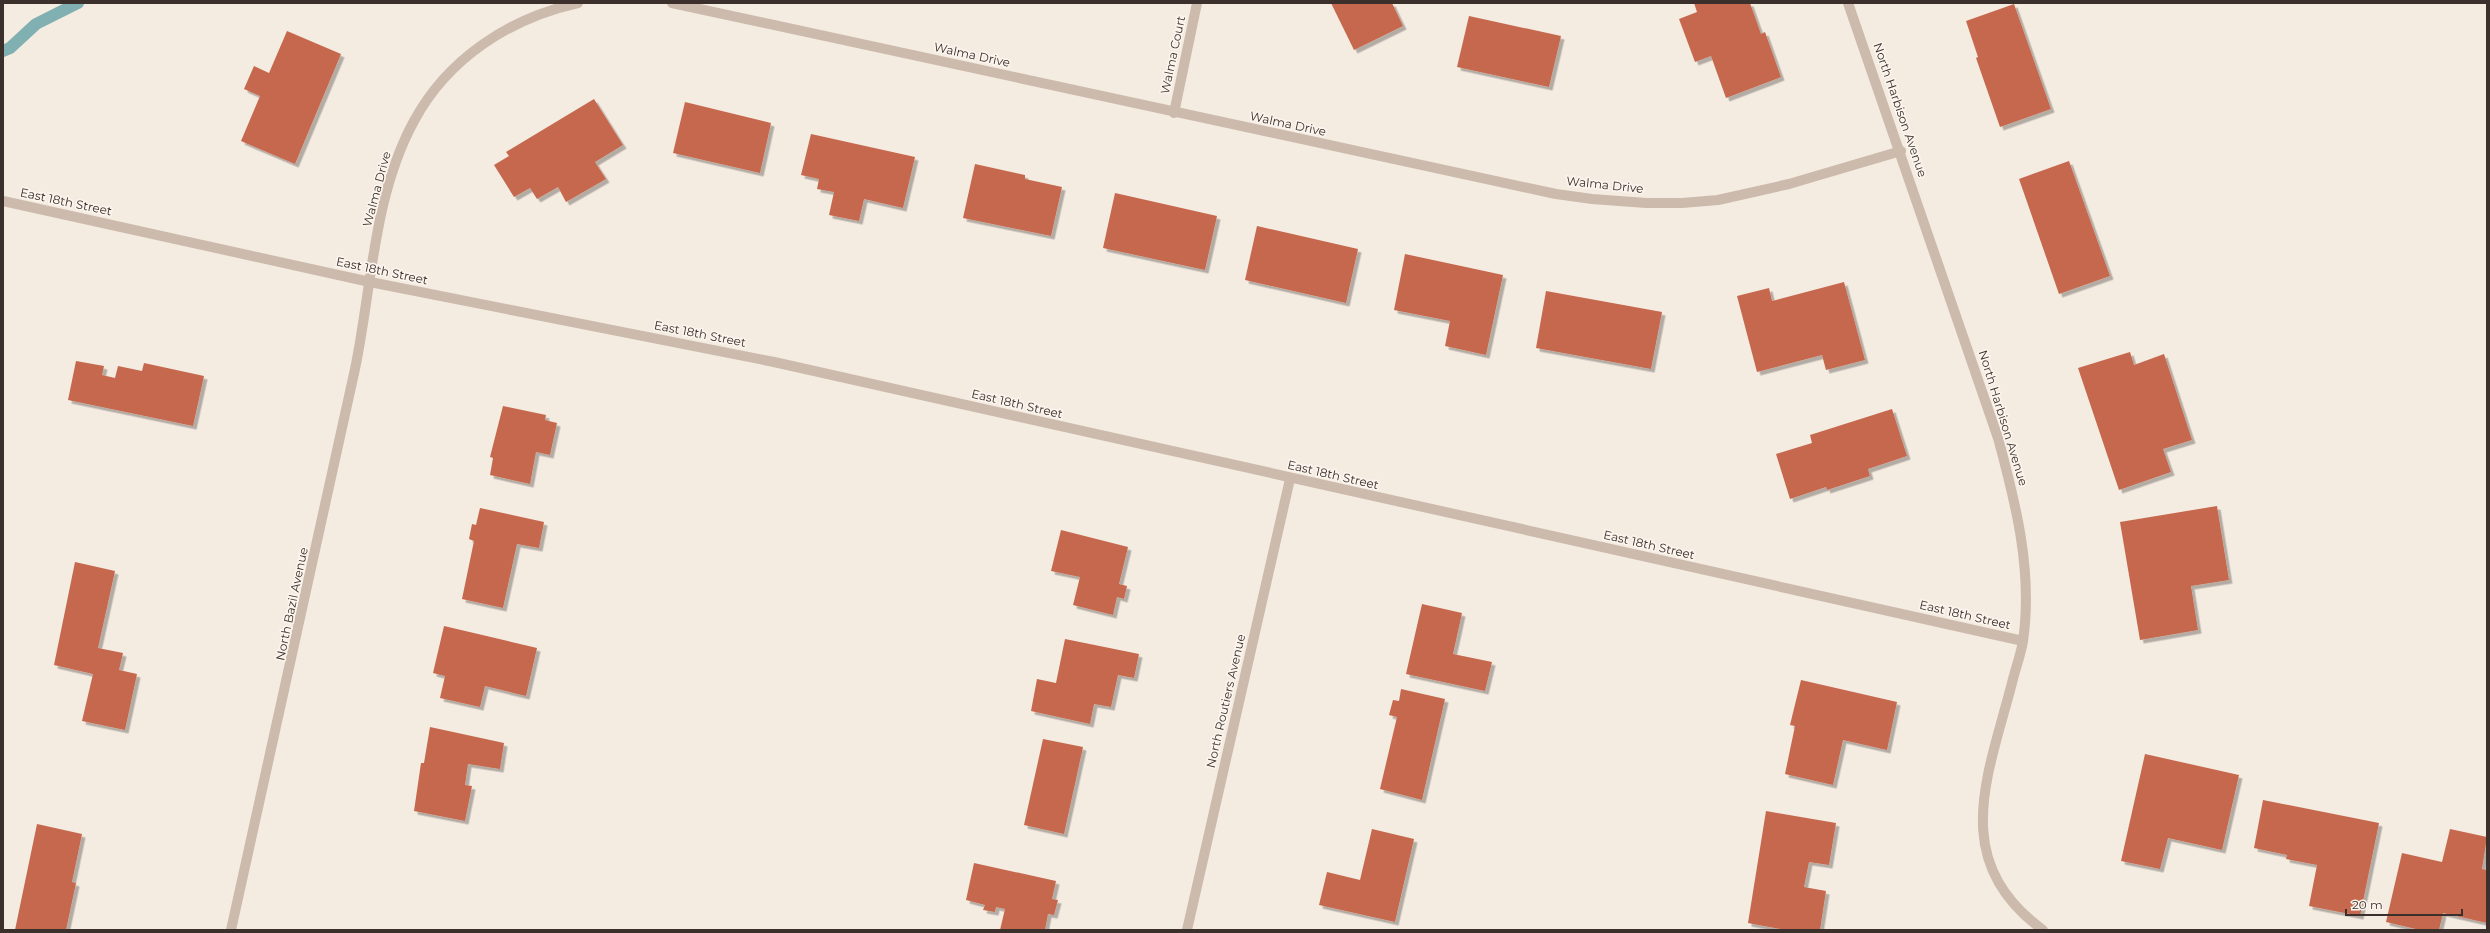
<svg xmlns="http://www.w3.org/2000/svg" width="2490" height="933" viewBox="0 0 2490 933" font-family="Montserrat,sans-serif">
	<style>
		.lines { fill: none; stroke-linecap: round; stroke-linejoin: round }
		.stream { stroke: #80b0b1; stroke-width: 12 }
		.building { fill: #c6684d; filter: url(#shadow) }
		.minor { stroke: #ccbaac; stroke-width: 10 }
		.labels { text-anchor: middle; stroke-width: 3.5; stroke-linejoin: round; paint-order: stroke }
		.street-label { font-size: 12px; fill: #3b302b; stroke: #fbf5ee }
	</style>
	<defs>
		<filter id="shadow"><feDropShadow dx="3.5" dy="3.5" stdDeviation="0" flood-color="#0004"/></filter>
	</defs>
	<rect width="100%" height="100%" fill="#f4ebe1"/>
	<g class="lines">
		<path class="stream" d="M3,51L10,48L36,24L78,3"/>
	</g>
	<g class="building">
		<path d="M1331,3H1392L1403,26L1354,50Z"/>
		<path d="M1694,3H1750L1761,34L1765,32L1781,77L1726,98L1711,56L1695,62L1679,19L1697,12Z"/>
		<path d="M2014,4L2051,109L2000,127L1976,58L1978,57L1966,21Z"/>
		<path d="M1469,16L1561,36L1549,87L1457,67Z"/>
		<path d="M287,31L341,54L295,164L241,141L260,96L244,89L254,66L269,73Z"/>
		<path d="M594,99L623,145L595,162L606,179L566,202L558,187L537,199L530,188L514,197L494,165L509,156L506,152Z"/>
		<path d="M685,102L771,123L760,173L673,153Z"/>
		<path d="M811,134L915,157L903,208L864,199L859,221L829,215L834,192L817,189L819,179L801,175Z"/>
		<path d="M2069,161L2110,276L2059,294L2019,179Z"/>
		<path d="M975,164L1025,175V179L1062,187L1051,236L963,218Z"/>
		<path d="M1115,193L1217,216L1205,270L1103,248Z"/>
		<path d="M1257,226L1358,249L1346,303L1245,280Z"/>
		<path d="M1405,254L1503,275L1486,355L1445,346L1450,321L1394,310Z"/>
		<path d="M1844,282L1865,360L1826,370L1822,355L1757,372L1737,296L1769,288L1772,301Z"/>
		<path d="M1546,291L1662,312L1651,369L1536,348Z"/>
		<path d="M2130,352L2134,365L2164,354L2192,440L2163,449L2171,472L2119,490L2078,368Z"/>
		<path d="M76,361L104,366L102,375L115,378L118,366L142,371L144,363L204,376L193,426L68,400Z"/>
		<path d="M503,406L546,415L545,420L557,423L550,455L536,452L530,484L490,475L493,458L490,457Z"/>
		<path d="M1892,409L1907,456L1868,469L1870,476L1827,490L1826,487L1790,499L1776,454L1812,443L1810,435Z"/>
		<path d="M2217,506L2229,580L2191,586L2198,630L2140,640L2120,522Z"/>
		<path d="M480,508L544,522L539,548L517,544L503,608L462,599L474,541L469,539L472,524L476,525Z"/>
		<path d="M1061,530L1128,547L1119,584L1127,586L1124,599L1117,597L1113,615L1073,605L1080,577L1051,571Z"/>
		<path d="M75,562L115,571L98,648L123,653L119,670L137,674L125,730L82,721L93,674L54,665Z"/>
		<path d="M1422,604L1462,613L1453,654L1492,662L1485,691L1406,674Z"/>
		<path d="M444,626L537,648L526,696L485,686L480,707L440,698L445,676L433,673Z"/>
		<path d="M1065,639L1139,654L1134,678L1118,675L1111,707L1094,704L1090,724L1031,711L1037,679L1056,683Z"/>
		<path d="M1801,680L1897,702L1887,750L1843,740L1833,785L1785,774L1795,726L1790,725Z"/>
		<path d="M1401,689L1445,699L1422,800L1380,789L1397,717L1389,715L1393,700L1399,701Z"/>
		<path d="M430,727L504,743L500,769L468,764L465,785L472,786L465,821L414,811L421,763H424Z"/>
		<path d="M1043,739L1083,747L1064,834L1024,825Z"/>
		<path d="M2145,754L2239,775L2222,850L2168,838L2160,869L2121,861Z"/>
		<path d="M2263,800L2379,823L2360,916L2309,906L2317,865L2286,859L2287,855L2254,848Z"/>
		<path d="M1766,811L1836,823L1829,865L1809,862L1804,887L1826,891L1820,930H1786L1748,923Z"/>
		<path d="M37,824L82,834L72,882L76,883L66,930H15Z"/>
		<path d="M1372,829L1414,839L1395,922L1319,905L1327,872L1360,880Z"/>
		<path d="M2450,829L2487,837L2482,869L2487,870V923L2443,913L2439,930H2420L2386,922L2402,853L2442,862Z"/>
		<path d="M974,863L1056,881L1052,899L1058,900L1054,915L1048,914L1045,930H1000L1005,909L996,907L995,912L983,910L985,905L966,900Z"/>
	</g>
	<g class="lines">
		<g class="minor">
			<path d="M672,3L1556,194L1592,199L1646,203H1682L1718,200L1789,184L1901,151"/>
			<path d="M1848,3L1998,438C2016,504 2033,572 2023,641C2021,654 2016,667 2013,679C1989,774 1947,860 2043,930"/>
			<path d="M1174,113L1197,3"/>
			<path d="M3,201L370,282L774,362L2023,641"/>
			<path d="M231,930C274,743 315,556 355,369C372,287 373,196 414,121C448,58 510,18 578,3"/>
			<path d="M1187,930L1290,479"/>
		</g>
	</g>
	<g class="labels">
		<g class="street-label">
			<text transform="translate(972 55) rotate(12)" y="4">Walma Drive</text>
			<text transform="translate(1173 55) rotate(-78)" y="4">Walma Court</text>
			<text transform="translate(1900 110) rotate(71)" y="4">North Harbison Avenue</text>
			<text transform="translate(1288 124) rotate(12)" y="4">Walma Drive</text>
			<text transform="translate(1605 185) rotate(6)" y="4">Walma Drive</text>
			<text transform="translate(377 189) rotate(-75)" y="4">Walma Drive</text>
			<text transform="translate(66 202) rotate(12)" y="4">East 18th Street</text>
			<text transform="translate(382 271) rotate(12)" y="4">East 18th Street</text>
			<text transform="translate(700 334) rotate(11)" y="4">East 18th Street</text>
			<text transform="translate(1017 404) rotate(13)" y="4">East 18th Street</text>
			<text transform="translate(2003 418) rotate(73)" y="4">North Harbison Avenue</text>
			<text transform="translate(1333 475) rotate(13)" y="4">East 18th Street</text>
			<text transform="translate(1649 545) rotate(13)" y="4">East 18th Street</text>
			<text transform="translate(292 604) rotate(-78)" y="4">North Bazil Avenue</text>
			<text transform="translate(1965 615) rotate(13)" y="4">East 18th Street</text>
			<text transform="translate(1226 701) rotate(-77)" y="4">North Routiers Avenue</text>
		</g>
	</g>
	<rect width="2490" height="933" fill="none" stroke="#3b302b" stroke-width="8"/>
	<path d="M2346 909v6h116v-6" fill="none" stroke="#3b302b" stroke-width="2"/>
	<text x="2352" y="909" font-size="12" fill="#3b302b" stroke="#fbf5ee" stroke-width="3" paint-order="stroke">20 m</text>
</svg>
